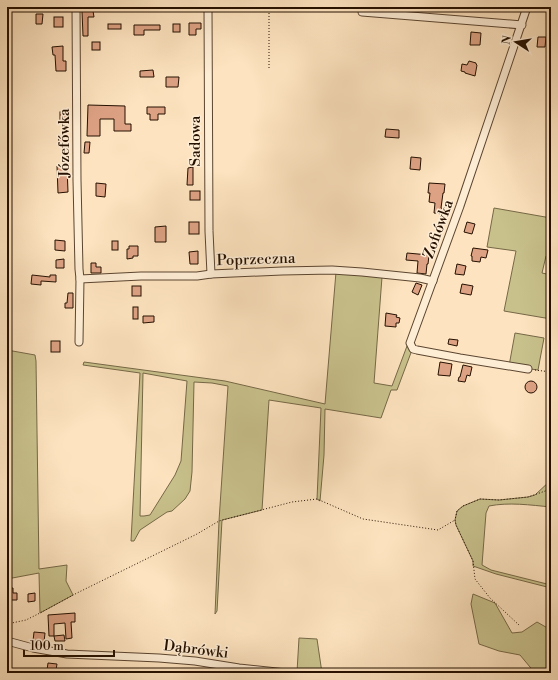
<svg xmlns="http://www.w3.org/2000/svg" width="558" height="680" viewBox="0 0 558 680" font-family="'Libre Bodoni',serif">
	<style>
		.green { fill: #c8c18c; stroke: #766846; fill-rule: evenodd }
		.building { fill: #dda284; stroke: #251000 }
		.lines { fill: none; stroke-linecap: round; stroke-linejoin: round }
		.minor-casing { stroke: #5b4530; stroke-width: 9 }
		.path { stroke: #251000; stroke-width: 1; stroke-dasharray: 1 2; stroke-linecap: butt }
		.minor { stroke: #feedd5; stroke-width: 7 }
		.labels { text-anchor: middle; stroke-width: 3; stroke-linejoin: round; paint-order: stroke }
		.street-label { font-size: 15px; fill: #251000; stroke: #feedd5 }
	</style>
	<rect width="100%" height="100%" fill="#fde3bf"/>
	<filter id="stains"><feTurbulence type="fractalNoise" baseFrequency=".005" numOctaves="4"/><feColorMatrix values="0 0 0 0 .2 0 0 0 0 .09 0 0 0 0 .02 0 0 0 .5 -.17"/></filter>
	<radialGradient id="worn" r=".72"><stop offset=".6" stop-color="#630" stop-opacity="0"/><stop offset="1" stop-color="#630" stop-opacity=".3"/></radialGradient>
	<g class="green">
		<path d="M494,208L551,218V257L546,256L542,273L551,275V319L504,311L516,251L487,247Z"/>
		<path d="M336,272L382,277L374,383L392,386L407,346L412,350L397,390H391L381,418L325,409L324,455L320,501L317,499L321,408L269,400L265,462L262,510L222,520L217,611L215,614L219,521L228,386L212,383L194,382L192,472L190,491L185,499L172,511L167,512L140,530L134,541H131L140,373L83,365L84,362L225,381L325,404ZM143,373L187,381L181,461L175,475L150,515L144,516H140Z"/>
		<path d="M515,333L544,338L538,370L509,366Z"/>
		<path d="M7,350L35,355L36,361L39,569L67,565L66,581L73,595L40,613L39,573L7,579Z"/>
		<path d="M551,480V507C530,505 509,502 489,506L486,513L482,565L491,570L551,585V588L496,574L473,566V561L456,525L455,520L457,511L463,506L480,499L499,500L528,497L535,495Z"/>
		<path d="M473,594L495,603L512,633L522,632L537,622L551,630V673H535L520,655L499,651L479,644L471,604Z"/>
		<path d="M299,638L317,639L322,673L297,672Z"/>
	</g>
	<g class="building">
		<path d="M82,11H93L94,17H88V36H83Z"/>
		<path d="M36,14H43L42,24H36Z"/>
		<rect x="54" y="17" width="9" height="10"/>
		<path d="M189,23H201V29H196V35H189Z"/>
		<rect x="108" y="24" width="13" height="5"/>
		<rect x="173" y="24" width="7" height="8"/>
		<path d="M134,25H160V30H144V35H134Z"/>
		<path d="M471,32L481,33L480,45H470Z"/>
		<path d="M538,37H546L545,47H537Z"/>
		<rect x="92" y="42" width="8" height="8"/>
		<path d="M63,46V61H66V71H56L55,55H53L52,47Z"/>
		<path d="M469,61L476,63V64L477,65L475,76L465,73V72L461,71L462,64L467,65Z"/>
		<path d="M153,70L154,77H140V71Z"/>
		<path d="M166,77H179L178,87H166Z"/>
		<path d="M88,105L125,106V124H131V131H114V119H100V136H87Z"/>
		<path d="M147,107H165V114H158V120H150V114H147Z"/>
		<rect x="60" y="112" width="9" height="11"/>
		<path d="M386,129L399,130V138L385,137Z"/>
		<path d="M59,136H64V138H68V146H58Z"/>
		<path d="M85,142H90L89,153H84Z"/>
		<path d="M411,157L421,158L420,170L410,169Z"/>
		<path d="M57,166H67L68,192L58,193Z"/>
		<path d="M193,167V185H187L188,168Z"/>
		<path d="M96,183L106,184L105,197L96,196Z"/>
		<path d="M429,183L445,184L444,193H443L441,208L443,209V214L434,213L435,203L429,202L430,193H428Z"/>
		<rect x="190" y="191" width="10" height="9"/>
		<rect x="189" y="222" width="10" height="12"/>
		<path d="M467,222L475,224L472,234L464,232Z"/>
		<path d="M166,226V242H155V227Z"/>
		<path d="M55,240L65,241V251L55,250Z"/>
		<rect x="112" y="241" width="6" height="9"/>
		<path d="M129,246H138V256H133V258L127,259V249H129Z"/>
		<path d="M473,248L488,250L486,258L481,257L480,262L472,261V256H471Z"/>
		<path d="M198,251V264H190L189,252Z"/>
		<path d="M407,253L429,255L428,264H427L426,274L417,273L418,261L406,260Z"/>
		<path d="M64,259V268H56V260Z"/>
		<path d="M91,263H96V267H101V273H91Z"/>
		<path d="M457,264L466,266L464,275L455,274Z"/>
		<path d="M32,275L50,277V275H56V282L41,281V285L31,284Z"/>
		<path d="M416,283L422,285L418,295L412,292Z"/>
		<path d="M462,284L473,286L471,295L460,293Z"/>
		<rect x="132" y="286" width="9" height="10"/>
		<path d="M68,293H73V308H65V303H67Z"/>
		<rect x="133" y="307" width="5" height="12"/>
		<path d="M386,313L397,315L396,317L400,318L399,323H396V327L385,326Z"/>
		<path d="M143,316H154V322L143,323Z"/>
		<path d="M449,339L458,340L457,346L448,344Z"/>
		<rect x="51" y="341" width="9" height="11"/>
		<path d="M440,362L452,364L450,376L438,375Z"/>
		<path d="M463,365L472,367L470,376L467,375L465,382L458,381L459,377H460Z"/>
		<circle cx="531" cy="387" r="6"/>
		<path d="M7,588H13V593H17V600H10V593H11H7Z"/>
		<path d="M35,593V601L28,602V594Z"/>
		<path d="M75,613V622H71L72,638L66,639L65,623L54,624V636H49L48,615Z"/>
		<path d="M34,632L45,633L44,642L33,641Z"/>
		<path d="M64,635L65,641H55L54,636Z"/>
		<path d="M48,663L57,664L56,670H47Z"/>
	</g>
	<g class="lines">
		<defs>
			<g id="minor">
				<path d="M76,7L77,180L79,269L80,279L79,342"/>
				<path d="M208,7L209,231L211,274"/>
				<path d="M527,7L460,206L410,343L413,349L417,350L460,358L528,369"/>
				<path d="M362,12L522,25"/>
				<path d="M80,279L141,276H197L211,274L282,271L332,270L362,272L420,278L433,281"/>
				<path d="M7,641L33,648L67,654L159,658L195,661L239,668L286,673"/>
			</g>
		</defs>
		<use href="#minor" class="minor-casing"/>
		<g class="path">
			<path d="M269,7V70"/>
			<path d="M535,370L551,372"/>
			<path d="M7,624L26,620L40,613L77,593L197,534L219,521L292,502L317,499L363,519L438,530L455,520"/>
			<path d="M519,625L490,598L475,579L473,561L456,525L455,520L457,511L463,506L480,499L499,500L528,497L551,489"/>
		</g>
		<use href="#minor" class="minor"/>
	</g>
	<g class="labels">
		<g class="street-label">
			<text transform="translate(195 141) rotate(-90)" y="5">Sadowa</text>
			<text transform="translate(64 143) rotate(-90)" y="5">Józefówka</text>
			<text transform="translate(438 229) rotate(-70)" y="5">Zofiówka</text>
			<text transform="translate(256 259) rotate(-2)" y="5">Poprzeczna</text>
			<text transform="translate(196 649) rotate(7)" y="5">Dąbrówki</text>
		</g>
	</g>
	<rect width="558" height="680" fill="none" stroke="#fde3bf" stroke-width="24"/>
	<rect x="8" y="8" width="542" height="664" fill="none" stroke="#251000" stroke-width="2"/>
	<rect x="12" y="12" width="534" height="656" fill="none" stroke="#251000"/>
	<g transform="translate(516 42) rotate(282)" stroke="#feedd5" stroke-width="3" paint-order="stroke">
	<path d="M0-3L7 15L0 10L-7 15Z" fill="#251000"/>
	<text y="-6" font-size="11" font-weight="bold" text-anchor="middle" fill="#251000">N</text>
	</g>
	<path d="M24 650v6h90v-6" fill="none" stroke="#251000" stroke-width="2"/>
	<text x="30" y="650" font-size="12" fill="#251000" stroke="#feedd5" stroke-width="3" paint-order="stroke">100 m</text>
	<rect width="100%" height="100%" filter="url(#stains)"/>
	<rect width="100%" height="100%" fill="url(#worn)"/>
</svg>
